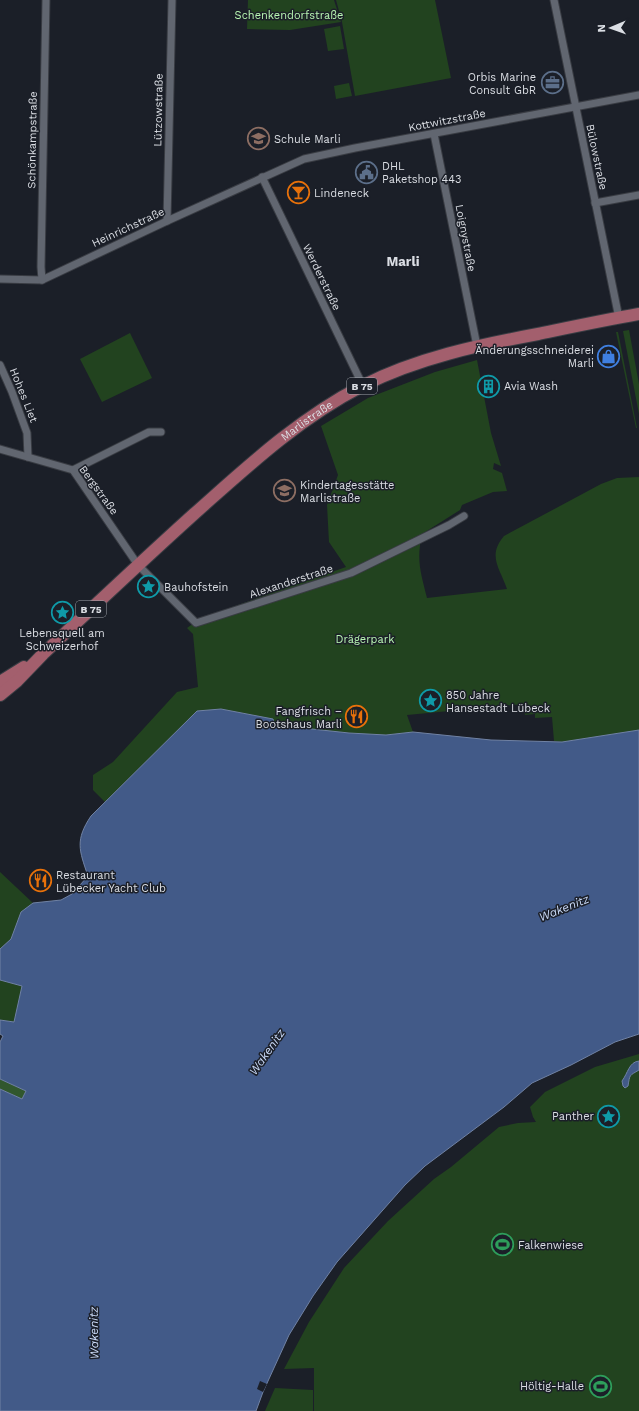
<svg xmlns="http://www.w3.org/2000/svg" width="639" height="1411" viewBox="0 0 639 1411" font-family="'Work Sans',sans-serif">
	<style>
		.green { fill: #22431f }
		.forest { fill: #31572e }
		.water { fill: #425a88; stroke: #7082a4 }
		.pier { fill: #1b1f28 }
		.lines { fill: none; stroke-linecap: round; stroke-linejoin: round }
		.street-casing { stroke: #393c43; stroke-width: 9 }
		.primary-casing { stroke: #393c43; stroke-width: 14 }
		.street { stroke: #616670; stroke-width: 7 }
		.primary { stroke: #a35f6d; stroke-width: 12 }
		.labels { text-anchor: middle; stroke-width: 3; stroke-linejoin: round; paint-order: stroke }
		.shield { fill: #1b1f28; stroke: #a1a5ac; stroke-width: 1 }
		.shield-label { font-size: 10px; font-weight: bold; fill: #dbdee4 }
		.park-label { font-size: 11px; fill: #b7f5b1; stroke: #1b1f28 }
		.poi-label { font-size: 11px; fill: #dbdee4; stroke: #1b1f28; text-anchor: start }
		.street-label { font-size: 11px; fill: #dbdee4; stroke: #1b1f28 }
		.water-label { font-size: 12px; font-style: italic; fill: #cbdbf9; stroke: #1b1f28 }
		.quarter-label { font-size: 13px; font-weight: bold; fill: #dbdee4; stroke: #1b1f28 }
	</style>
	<rect width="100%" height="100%" fill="#1b1f28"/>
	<g class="green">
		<path d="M248,0H334L341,22L290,30L247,29Z"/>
		<path d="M336,0H435L451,78L355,96L342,22Z"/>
		<path d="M340,26L344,49L328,51L324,29Z"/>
		<path d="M349,83L352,96L336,99L334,86Z"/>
		<path d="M629,330L639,384V414L623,331Z"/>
		<path d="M616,332H618L637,428H636Z"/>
		<path d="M130,333L152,378L102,402L80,359Z"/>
		<path d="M477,360L491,433L501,466L494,463L493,469L502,473L507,491L493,492L462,505L460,510L422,534C416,561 421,573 427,598L507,589C500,568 487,556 504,536L601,484L617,478L639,477V730L562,742L554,741L552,717L535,718V714L525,715L523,704L407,715L413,732L386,735L363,734L307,729L275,725L273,719L221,709L197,711L105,802L93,790V775L113,762L177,692L198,687L193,634L187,628L201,618L346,567L329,542L327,505L338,475L321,426L368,398L435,372Z"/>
		<path d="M0,872L33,903L21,912L11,939L0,949Z"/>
		<path d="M0,980L22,986L14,1022L0,1020Z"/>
		<path d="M639,1054V1411H314V1368L284,1369L309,1322L344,1268L388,1221L434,1179L451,1167L499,1127L518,1123L536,1122L533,1117L530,1107L545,1092L595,1067Z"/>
		<path d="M275,1388L313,1390V1411H265Z"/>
	</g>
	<path class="forest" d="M0,1079L26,1091L22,1099L0,1089Z"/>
	<g class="water">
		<path d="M221,709L273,719L275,725L349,733L386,735L413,732L491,740L562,742L639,730V1034L615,1042L571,1065L532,1083L504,1107L425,1166L405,1185L337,1262L313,1296L289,1335L263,1392L256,1411H0V1089L22,1099L26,1091L0,1079V1042L3,1036L0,1034V1020L14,1022L22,986L0,980V949L11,939L21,912L33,903L61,900L72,894L88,876C79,850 75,840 91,816L197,711Z"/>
		<path d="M639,1061V1070C629,1076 630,1074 628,1086L625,1088L623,1086L622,1081C628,1073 629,1062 639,1061Z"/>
	</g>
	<path class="pier" d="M260,1381L267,1384L263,1392L257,1389Z"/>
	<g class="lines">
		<defs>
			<g id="street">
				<path d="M554,0L619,318"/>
				<path d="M434,134L477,346"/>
				<path d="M262,177L363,386"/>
				<path d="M595,203L639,195"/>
				<path d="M167,221L172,0"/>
				<path d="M0,279L42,280L167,221L304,159L355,148L639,95"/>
				<path d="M42,280L41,267L46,0"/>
				<path d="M0,365L12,392L27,433L28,457"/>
				<path d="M0,449L73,470L138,565L196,623L351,573L449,525L464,516"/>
				<path d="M73,470L149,432H161"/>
			</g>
			<g id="primary">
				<path d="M0,682L24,667"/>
				<path id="s1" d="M0,695L17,681L43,654C93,607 143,560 194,514C247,467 298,419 362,386C417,358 479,345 538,334C572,327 605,320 639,314"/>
			</g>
		</defs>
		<use href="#street" class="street-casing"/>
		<use href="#primary" class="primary-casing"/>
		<use href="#street" class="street"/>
		<use href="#primary" class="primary"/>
	</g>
	<defs>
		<symbol id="office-ring" viewBox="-11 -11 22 22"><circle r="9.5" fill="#1b1f28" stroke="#5c6f8a" stroke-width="1.5"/><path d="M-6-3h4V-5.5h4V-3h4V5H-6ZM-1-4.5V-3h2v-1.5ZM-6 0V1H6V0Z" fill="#5c6f8a"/></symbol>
		<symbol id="school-ring" viewBox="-11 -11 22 22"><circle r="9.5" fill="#1b1f28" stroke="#8d6e63" stroke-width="1.5"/><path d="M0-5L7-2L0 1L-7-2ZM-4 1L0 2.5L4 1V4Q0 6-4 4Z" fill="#8d6e63"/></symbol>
		<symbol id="civic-ring" viewBox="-11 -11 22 22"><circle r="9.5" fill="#1b1f28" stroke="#5c6f8a" stroke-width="1.5"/><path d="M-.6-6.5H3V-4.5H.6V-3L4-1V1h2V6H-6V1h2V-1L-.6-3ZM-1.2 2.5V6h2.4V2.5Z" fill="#5c6f8a"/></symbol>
		<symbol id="bar-ring" viewBox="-11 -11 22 22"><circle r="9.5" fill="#1b1f28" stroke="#e8710a" stroke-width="1.5"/><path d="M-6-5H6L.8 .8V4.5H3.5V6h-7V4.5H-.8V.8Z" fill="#e8710a"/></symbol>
		<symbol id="shop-ring" viewBox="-11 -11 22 22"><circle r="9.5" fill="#1b1f28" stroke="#3f7fe0" stroke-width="1.5"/><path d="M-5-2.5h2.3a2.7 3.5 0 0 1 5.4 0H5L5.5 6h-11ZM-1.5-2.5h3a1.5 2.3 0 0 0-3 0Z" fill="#3f7fe0"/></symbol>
		<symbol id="building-ring" viewBox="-11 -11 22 22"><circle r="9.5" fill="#1b1f28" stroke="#0f9aa8" stroke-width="1.5"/><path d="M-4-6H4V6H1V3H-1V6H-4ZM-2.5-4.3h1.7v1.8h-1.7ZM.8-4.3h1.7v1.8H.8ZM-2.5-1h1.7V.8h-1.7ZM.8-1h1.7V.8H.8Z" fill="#0f9aa8"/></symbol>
		<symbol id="sight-ring" viewBox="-11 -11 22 22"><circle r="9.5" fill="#1b1f28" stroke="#0f9aa8" stroke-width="1.5"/><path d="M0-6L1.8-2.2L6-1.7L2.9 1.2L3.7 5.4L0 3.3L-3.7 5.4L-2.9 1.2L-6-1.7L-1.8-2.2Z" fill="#0f9aa8"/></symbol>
		<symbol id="restaurant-ring" viewBox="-11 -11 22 22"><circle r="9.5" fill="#1b1f28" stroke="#e8710a" stroke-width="1.5"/><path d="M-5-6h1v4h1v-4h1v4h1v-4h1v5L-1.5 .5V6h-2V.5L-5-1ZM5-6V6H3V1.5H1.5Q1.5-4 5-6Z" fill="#e8710a"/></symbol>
		<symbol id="stadium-ring" viewBox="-11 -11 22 22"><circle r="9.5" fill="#1b1f28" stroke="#2e9e5b" stroke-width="1.5"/><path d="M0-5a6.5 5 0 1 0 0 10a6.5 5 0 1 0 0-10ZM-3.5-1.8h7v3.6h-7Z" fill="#2e9e5b"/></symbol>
	</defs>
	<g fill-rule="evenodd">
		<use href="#office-ring" x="540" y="70" width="25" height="25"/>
		<use href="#school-ring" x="246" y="126" width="25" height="25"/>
		<use href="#civic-ring" x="354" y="160" width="25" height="25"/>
		<use href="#bar-ring" x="286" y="180" width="25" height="25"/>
		<use href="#shop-ring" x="596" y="344" width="25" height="25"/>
		<use href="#building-ring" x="476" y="374" width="25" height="25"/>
		<use href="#school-ring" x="272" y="478" width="25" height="25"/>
		<use href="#sight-ring" x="136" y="574" width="25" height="25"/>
		<use href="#sight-ring" x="50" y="600" width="25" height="25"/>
		<use href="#sight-ring" x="418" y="688" width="25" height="25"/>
		<use href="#restaurant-ring" x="344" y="704" width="25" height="25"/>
		<use href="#restaurant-ring" x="28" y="868" width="25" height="25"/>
		<use href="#sight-ring" x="596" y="1104" width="25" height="25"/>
		<use href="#stadium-ring" x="490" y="1232" width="25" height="25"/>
		<use href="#stadium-ring" x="588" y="1374" width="25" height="25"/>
	</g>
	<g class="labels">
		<g class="shield">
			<rect x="347" y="378" width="30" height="16" rx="3"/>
			<rect x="76" y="601" width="30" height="16" rx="3"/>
		</g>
		<g class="shield-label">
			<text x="362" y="390">B 75</text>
			<text x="91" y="613">B 75</text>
		</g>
		<g class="park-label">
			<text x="289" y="19">Schenkendorfstraße</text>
			<text x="365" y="643">Drägerpark</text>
		</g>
		<g class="poi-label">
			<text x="536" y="81" text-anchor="end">Orbis Marine<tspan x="536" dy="13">Consult GbR</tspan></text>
			<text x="274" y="143">Schule Marli</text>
			<text x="382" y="170">DHL<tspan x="382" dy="13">Paketshop 443</tspan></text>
			<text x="314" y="197">Lindeneck</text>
			<text x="594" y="354" text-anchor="end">Änderungsschneiderei<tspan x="594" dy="13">Marli</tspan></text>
			<text x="504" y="390">Avia Wash</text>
			<text x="300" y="489">Kindertagesstätte<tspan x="300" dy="13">Marlistraße</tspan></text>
			<text x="164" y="591">Bauhofstein</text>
			<text x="62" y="637" text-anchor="middle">Lebensquell am<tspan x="62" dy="13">Schweizerhof</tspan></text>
			<text x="446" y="699">850 Jahre<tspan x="446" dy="13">Hansestadt Lübeck</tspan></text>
			<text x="342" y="715" text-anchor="end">Fangfrisch –<tspan x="342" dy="13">Bootshaus Marli</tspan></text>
			<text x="56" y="879">Restaurant<tspan x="56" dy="13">Lübecker Yacht Club</tspan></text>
			<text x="594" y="1120" text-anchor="end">Panther</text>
			<text x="518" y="1249">Falkenwiese</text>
			<text x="584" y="1390" text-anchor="end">Höltig-Halle</text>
		</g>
		<g class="street-label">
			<text transform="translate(158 110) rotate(-89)" y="4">Lützowstraße</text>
			<text transform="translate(447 120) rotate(-11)" y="4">Kottwitzstraße</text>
			<text transform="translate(32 140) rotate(-89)" y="4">Schönkampstraße</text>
			<text transform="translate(597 157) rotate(78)" y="4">Bülowstraße</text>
			<text transform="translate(128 227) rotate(-25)" y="4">Heinrichstraße</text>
			<text transform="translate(466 238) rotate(79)" y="4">Loignystraße</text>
			<text transform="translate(322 277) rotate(64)" y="4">Werderstraße</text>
			<text transform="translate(24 395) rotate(68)" y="4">Hohes Liet</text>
			<text dy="4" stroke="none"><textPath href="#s1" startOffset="412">Marlistraße</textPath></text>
			<text transform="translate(99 490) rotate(54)" y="4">Bergstraße</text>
			<text transform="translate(291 581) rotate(-18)" y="4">Alexanderstraße</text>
		</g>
		<g class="water-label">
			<text transform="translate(564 908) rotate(-22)" y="4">Wakenitz</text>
			<text transform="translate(267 1052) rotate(-55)" y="4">Wakenitz</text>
			<text transform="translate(94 1333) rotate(-91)" y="4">Wakenitz</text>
		</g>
		<g class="quarter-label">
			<text x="403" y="266">Marli</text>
		</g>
	</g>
	<g transform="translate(611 28) rotate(268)" stroke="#1b1f28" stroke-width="3" paint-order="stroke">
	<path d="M0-3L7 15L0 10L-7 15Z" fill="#dbdee4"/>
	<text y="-6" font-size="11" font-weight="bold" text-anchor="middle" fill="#dbdee4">N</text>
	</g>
</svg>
